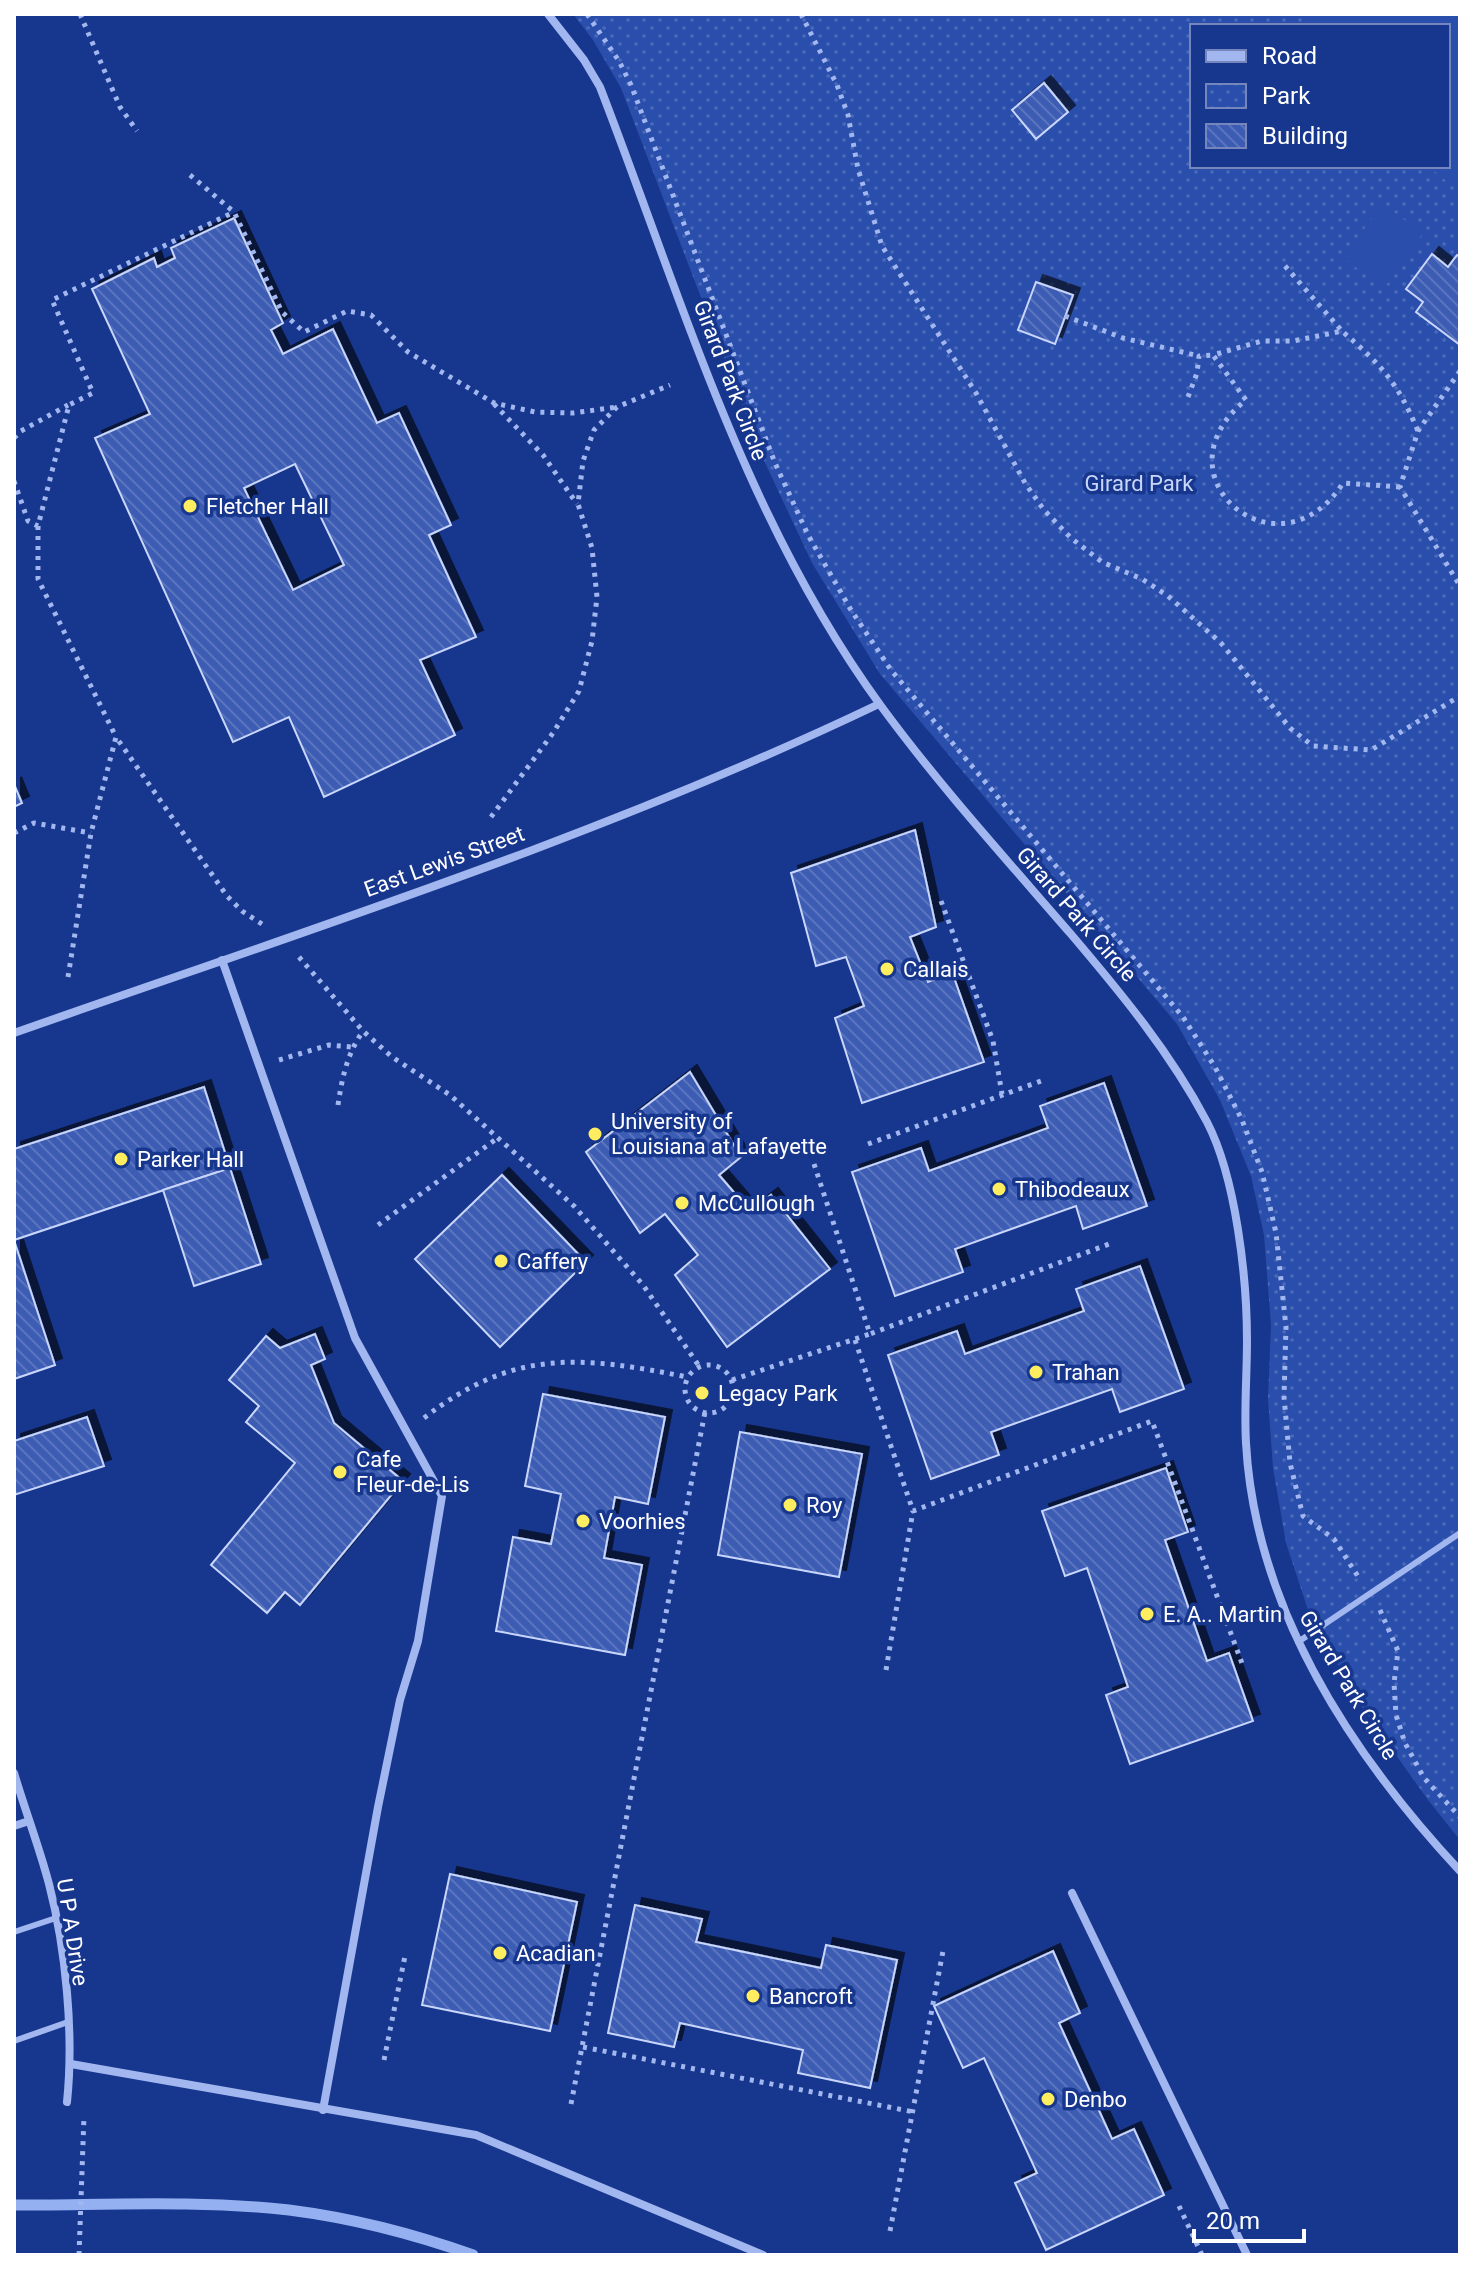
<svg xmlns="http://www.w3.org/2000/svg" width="1474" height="2269" viewBox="0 0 1474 2269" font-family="Roboto,sans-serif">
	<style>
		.park { fill: url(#park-dots); fill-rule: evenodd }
		.pitch { fill: #2a4eab }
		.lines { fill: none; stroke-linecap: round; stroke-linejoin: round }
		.stream { stroke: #95b0f1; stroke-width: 11 }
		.building { fill: url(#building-back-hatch); stroke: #c9d6fb; stroke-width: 2; fill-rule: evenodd; filter: url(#shadow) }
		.path { stroke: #a2b7ef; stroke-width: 5; stroke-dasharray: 4 6; stroke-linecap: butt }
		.lane { stroke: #a2b7ef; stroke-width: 6 }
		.street { stroke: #a2b7ef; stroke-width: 8 }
		.poi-dot { fill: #ffed60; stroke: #17368d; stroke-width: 3 }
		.labels { text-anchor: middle; stroke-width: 7; stroke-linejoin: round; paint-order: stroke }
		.street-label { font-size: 22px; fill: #fff; stroke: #17368d }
		.park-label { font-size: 22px; fill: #c9d6fb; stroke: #17368d }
		.poi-label { font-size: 22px; fill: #fff; stroke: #17368d; text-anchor: start }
	</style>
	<defs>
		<pattern id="park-dots" width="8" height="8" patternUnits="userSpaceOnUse" patternTransform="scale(2)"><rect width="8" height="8" fill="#2a4eab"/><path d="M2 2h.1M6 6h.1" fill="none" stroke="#4a69b8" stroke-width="1.8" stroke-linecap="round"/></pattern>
		<pattern id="building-back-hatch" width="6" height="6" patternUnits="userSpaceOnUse" patternTransform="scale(2)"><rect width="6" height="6" fill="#3c5cb3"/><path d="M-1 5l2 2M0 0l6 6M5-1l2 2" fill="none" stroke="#5974be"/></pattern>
		<filter id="shadow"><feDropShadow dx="7" dy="-7" stdDeviation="0" flood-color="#0009"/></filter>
	</defs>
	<rect width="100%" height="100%" fill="#17368d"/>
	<path class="park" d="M573,14H1460V1840L1428,1800L1359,1703L1309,1613L1286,1543L1273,1468L1268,1399L1271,1325L1264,1235L1251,1176L1220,1100L1177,1024L880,674L812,563L760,452L621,88L593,40ZM1192,26H1448V166H1192Z"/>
	<g class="pitch">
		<path d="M1307,14H1460V192L1428,166H1448V26H1298Z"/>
		<path d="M1382,204L1423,233L1384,288L1343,258Z"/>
	</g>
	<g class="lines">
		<path class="stream" d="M14,2205C105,2205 199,2200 289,2210C352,2218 414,2234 473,2255"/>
	</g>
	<g class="building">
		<path d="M1044,83L1068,112L1036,139L1012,110Z"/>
		<path d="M234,218L283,323L271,330L283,354L333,329L377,423L399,413L451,525L429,535L476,637L420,660L455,735L324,797L289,717L233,742L95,438L150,414L92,289L154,258L157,267L175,258L171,248ZM295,464L344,565L293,590L244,488Z"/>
		<path d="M1432,254L1448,267L1457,255L1460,257V345L1416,312L1423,302L1406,289Z"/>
		<path d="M1036,282L1073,295L1055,344L1018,330Z"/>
		<path d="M14,784L22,803L14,807Z"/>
		<path d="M915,830L936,927L910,937L928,982L952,972L984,1062L862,1103L835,1018L864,1006L846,957L816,966L791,873Z"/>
		<path d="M690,1072L741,1157L719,1175L750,1211L771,1195L830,1269L727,1347L675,1275L698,1255L665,1214L640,1233L586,1152Z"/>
		<path d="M1104,1083L1147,1206L1083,1229L1076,1206L955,1249L963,1272L895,1296L852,1172L921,1148L929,1171L1048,1128L1040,1106Z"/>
		<path d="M204,1087L230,1168L14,1240V1149Z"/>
		<path d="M230,1168L261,1264L194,1286L163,1190Z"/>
		<path d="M502,1175L586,1262L500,1347L415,1259Z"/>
		<path d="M14,1240L55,1365L14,1379Z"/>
		<path d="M1140,1266L1184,1389L1120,1412L1112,1389L991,1432L999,1455L931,1479L888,1355L957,1331L965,1354L1084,1311L1076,1289Z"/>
		<path d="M315,1334L325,1359L311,1365L334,1423L403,1481L300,1605L285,1592L267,1613L211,1565L295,1463L246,1422L259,1406L229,1380L266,1336L280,1348Z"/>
		<path d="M543,1394L665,1417L648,1504L615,1497L604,1558L642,1565L625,1655L496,1631L513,1537L551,1544L561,1494L525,1486Z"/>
		<path d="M87,1417L104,1466L14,1495V1441Z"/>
		<path d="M740,1432L862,1454L839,1577L718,1555Z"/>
		<path d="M1166,1468L1188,1532L1165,1540L1207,1661L1229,1653L1253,1721L1130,1764L1106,1695L1128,1687L1087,1568L1065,1576L1042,1511Z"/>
		<path d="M450,1874L577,1902L550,2031L422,2005Z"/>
		<path d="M635,1905L702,1919L696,1942L821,1968L826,1945L897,1960L870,2088L798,2073L803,2050L680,2023L674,2047L608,2033Z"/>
		<path d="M1053,1951L1080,2013L1059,2023L1112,2139L1134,2129L1164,2195L1046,2250L1015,2183L1037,2173L984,2058L963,2068L934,2006Z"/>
	</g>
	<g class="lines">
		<g class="path">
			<path d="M80,14L120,107L137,131"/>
			<path d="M587,14L619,61L631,85L775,463L808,535L851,610L891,670L1183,1017L1215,1067L1242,1120L1262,1172L1276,1233L1286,1327L1284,1397L1290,1463L1303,1516L1334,1539L1359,1578"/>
			<path d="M801,14L837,85L848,115L858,169L882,246L976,393L1025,483L1044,510L1071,538L1102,562L1142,579L1168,596L1221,643L1290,728L1313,746L1371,750L1460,696"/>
			<path d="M190,175L234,212L282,312L304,332L347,311L371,315L408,352L494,403L535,412L573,413L617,407"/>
			<path d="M1285,266L1342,331"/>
			<path d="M1065,316L1123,338L1199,356"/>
			<path d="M1460,371L1418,431L1400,487L1460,586"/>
			<path d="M1188,397L1197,373L1199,356L1213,355"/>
			<path d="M494,404L543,455L577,504"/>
			<path d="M14,438L21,431L68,405"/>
			<path d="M14,481L28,521L38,526L69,405L93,393L52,300L234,212"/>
			<path d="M1400,487L1343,483C1279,583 1151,476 1246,400L1213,355L1262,341H1293L1342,331C1382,366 1397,381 1418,431"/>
			<path d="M38,526V579L116,737"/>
			<path d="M491,817L553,733L579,691L592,641L597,597L592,548L578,504L583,461L594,430L617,407L670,385"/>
			<path d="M14,833L34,823L91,833"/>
			<path d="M941,901L993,1041L1002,1094"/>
			<path d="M299,957L363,1031L392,1057L450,1095L574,1206L643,1285L699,1366"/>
			<path d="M68,977L91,833L116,737L227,896L242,911L262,924"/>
			<path d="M279,1060L329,1045L352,1047"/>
			<path d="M338,1105C342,1078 347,1054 363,1031"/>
			<path d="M868,1144L1041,1081"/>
			<path d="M814,1164L870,1334L1109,1244"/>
			<path d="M378,1225L499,1137"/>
			<path d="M855,1340L913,1511L1152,1421L1243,1666"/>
			<circle cx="709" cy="1389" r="24"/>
			<path d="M732,1380L870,1334"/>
			<path d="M424,1418C514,1348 581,1356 687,1377"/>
			<path d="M1380,1610L1398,1651L1394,1683L1396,1715L1405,1743L1424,1778L1460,1817"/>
			<path d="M886,1670L913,1511"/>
			<path d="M583,2047L914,2112"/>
			<path d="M384,2060L405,1956"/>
			<path d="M571,2104L705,1412"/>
			<path d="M1179,2206L1202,2255"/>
			<path d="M890,2231L943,1951"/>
			<path d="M79,2255L84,2116"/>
		</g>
		<g class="lane">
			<path d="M1298,1642L1460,1533"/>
			<path d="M14,1932L56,1918"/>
			<path d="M14,2041L68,2022"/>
		</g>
		<g class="street">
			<path d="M548,14L584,60L600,87C682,299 745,520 881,706C939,785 1006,859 1070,933C1121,993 1170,1052 1207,1122C1236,1178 1247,1278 1247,1341C1247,1375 1244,1409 1246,1443C1255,1607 1351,1754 1460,1871"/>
			<path d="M222,960L355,1338L442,1496L418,1641L400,1700L378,1807L323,2110"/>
			<path d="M14,1033C304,931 601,837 879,704"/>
			<path d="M14,1773C25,1810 39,1846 49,1884C66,1949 74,2035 67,2102"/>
			<path d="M14,1826L29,1821"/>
			<path d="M1072,1893L1247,2255"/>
			<path d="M71,2064L476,2135L763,2255"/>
		</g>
	</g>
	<g class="poi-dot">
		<circle cx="190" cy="506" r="8"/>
		<circle cx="887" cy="969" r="8"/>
		<circle cx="595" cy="1134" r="8"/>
		<circle cx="121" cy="1159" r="8"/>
		<circle cx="999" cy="1189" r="8"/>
		<circle cx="682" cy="1203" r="8"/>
		<circle cx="501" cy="1261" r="8"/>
		<circle cx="1036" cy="1372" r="8"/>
		<circle cx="702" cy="1393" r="8"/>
		<circle cx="340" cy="1472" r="8"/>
		<circle cx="790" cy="1505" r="8"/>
		<circle cx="583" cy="1521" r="8"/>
		<circle cx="1147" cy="1614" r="8"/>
		<circle cx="500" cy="1953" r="8"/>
		<circle cx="753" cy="1996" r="8"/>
		<circle cx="1048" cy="2099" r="8"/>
	</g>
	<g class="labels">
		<g class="street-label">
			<text transform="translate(731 380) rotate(69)" y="8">Girard Park Circle</text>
			<text transform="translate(444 861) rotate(-20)" y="8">East Lewis Street</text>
			<text transform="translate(1077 914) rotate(49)" y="8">Girard Park Circle</text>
			<text transform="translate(1349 1685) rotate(59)" y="8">Girard Park Circle</text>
			<text transform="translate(73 1932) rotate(81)" y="8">U P A Drive</text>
		</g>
		<g class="park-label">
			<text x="1139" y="491">Girard Park</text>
		</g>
		<g class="poi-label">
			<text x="206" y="514">Fletcher Hall</text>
			<text x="903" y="977">Callais</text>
			<text x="611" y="1129">University of<tspan x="611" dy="25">Louisiana at Lafayette</tspan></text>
			<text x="137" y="1167">Parker Hall</text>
			<text x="1015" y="1197">Thibodeaux</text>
			<text x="698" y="1211">McCullough</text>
			<text x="517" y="1269">Caffery</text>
			<text x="1052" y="1380">Trahan</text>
			<text x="718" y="1401">Legacy Park</text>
			<text x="356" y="1467">Cafe<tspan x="356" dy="25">Fleur-de-Lis</tspan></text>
			<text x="806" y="1513">Roy</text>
			<text x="599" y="1529">Voorhies</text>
			<text x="1163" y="1622">E. A.. Martin</text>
			<text x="516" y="1961">Acadian</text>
			<text x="769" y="2004">Bancroft</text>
			<text x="1064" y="2107">Denbo</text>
		</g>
	</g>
	<rect width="1474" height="2269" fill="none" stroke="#ffffff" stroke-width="32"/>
	<rect x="1190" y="24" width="260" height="144" fill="#17368d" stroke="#7486bb" stroke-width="2"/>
	<rect x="1206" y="50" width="40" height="12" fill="#a2b7ef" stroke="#7486bb" stroke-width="2"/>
	<text x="1262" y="64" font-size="24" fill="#ffffff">Road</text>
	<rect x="1206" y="84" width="40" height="24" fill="url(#park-dots)" stroke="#7486bb" stroke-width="2"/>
	<text x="1262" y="104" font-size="24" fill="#ffffff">Park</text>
	<rect x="1206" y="124" width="40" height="24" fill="url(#building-back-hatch)" stroke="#7486bb" stroke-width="2"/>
	<text x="1262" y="144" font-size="24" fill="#ffffff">Building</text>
	<path d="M1194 2229v12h110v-12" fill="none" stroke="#ffffff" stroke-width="4"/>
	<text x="1206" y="2229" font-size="24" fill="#ffffff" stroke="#17368d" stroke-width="6" paint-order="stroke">20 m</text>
</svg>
